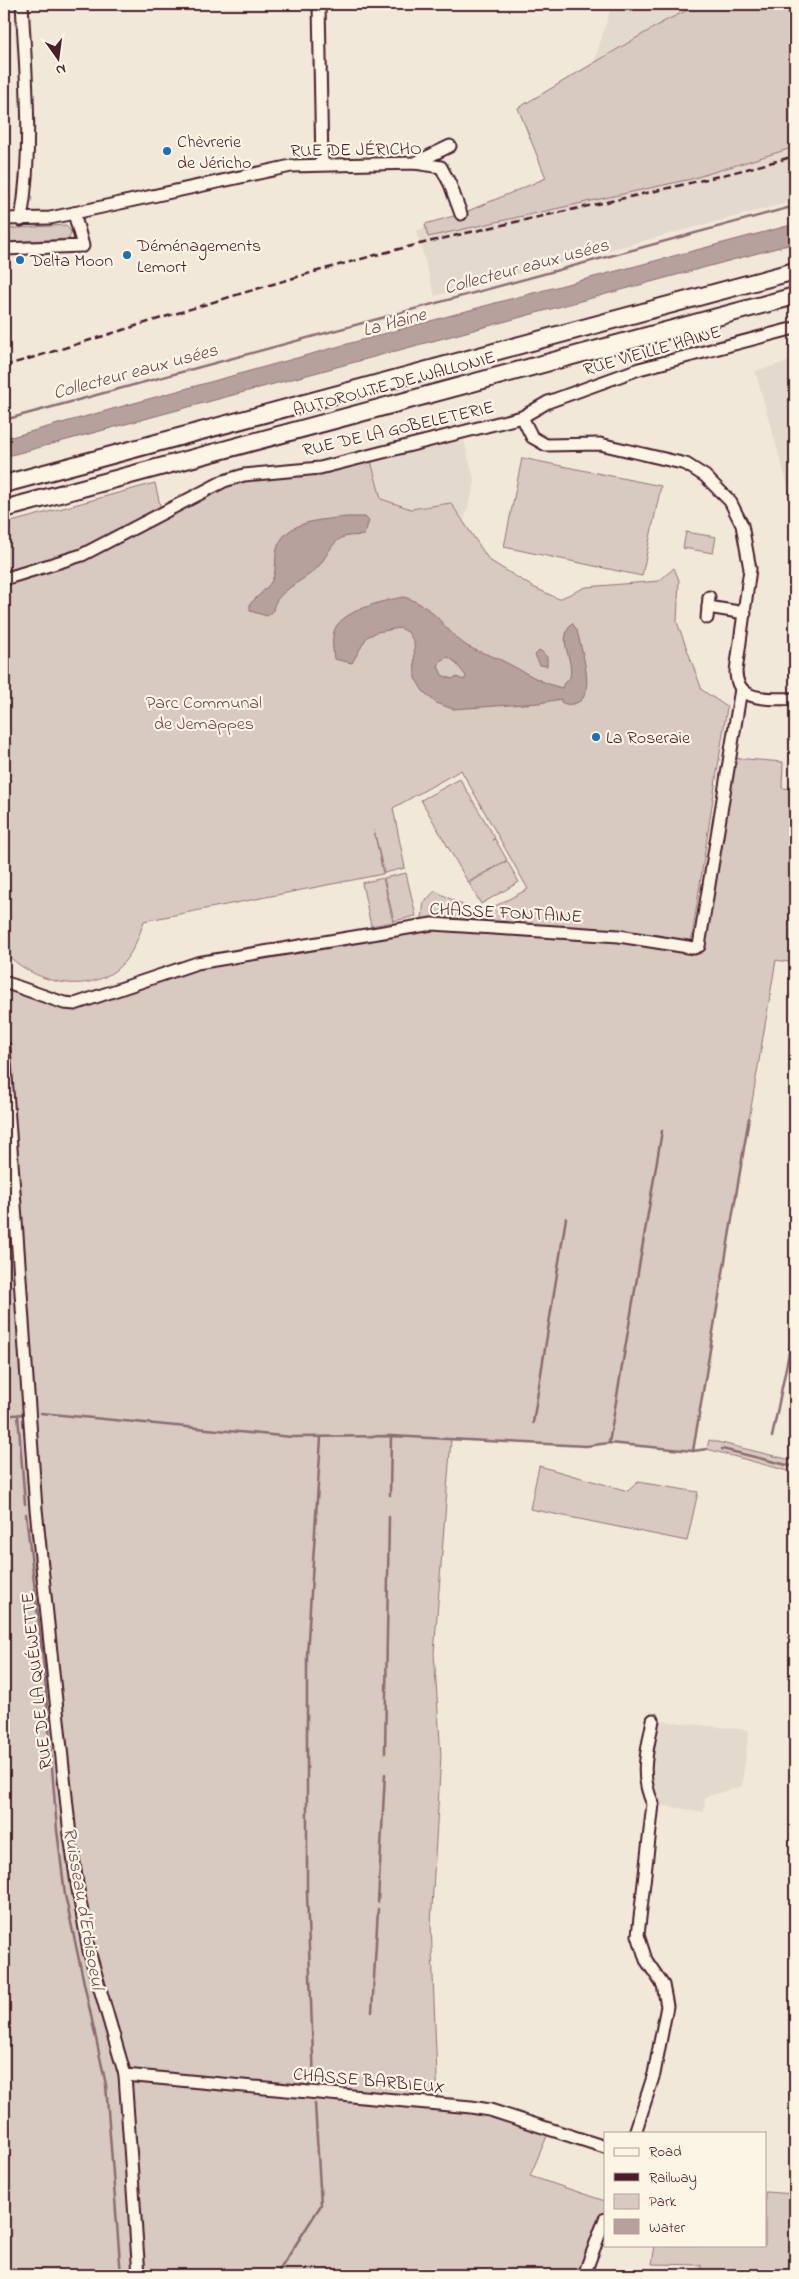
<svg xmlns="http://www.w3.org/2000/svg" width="799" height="2279" viewBox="0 0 799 2279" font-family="'Indie Flower',sans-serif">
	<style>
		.built { fill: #e4d9cd }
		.green { fill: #d8cac0; stroke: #917476; fill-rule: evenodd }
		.water { fill: #b6a19c; stroke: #8b6d6f; fill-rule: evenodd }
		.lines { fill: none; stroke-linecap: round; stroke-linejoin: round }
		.stream { stroke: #8b6d6f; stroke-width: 2.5 }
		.minor-casing { stroke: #4a1f2b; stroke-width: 15 }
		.highway-casing { stroke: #4a1f2b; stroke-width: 20 }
		.minor { stroke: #fcf5e5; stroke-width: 11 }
		.highway { stroke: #fcf5e5; stroke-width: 16 }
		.rail { stroke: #4a1f2b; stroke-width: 2.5; stroke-dasharray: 8 4; stroke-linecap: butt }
		.poi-dot { fill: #1f6fb2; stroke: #fcf5e5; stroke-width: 2 }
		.labels { text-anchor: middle; stroke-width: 4.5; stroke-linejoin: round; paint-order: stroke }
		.poi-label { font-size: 18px; fill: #4a1f2b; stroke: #fcf5e5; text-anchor: start }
		.street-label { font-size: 18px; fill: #4a1f2b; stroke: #fcf5e5 }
		.park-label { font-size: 18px; fill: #6e4a50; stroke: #fcf5e5 }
		.water-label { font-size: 19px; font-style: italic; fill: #704c53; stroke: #fcf5e5 }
	</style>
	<rect width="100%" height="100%" fill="#f1e8da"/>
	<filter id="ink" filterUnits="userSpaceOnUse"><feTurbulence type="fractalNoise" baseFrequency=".02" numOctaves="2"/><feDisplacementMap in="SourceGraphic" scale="10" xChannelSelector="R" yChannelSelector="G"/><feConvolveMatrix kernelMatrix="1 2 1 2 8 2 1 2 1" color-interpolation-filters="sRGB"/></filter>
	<g filter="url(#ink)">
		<g class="built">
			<path d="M612,4H795V201L435,296L416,231L546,178L518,108L594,62Z"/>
			<path d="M795,360V511L755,371Z"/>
			<path d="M464,440L475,483L464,521L451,503L411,509L381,499L371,461Z"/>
			<path d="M653,1720L749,1730L742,1786L705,1797L704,1812L653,1804L646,1789Z"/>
		</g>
		<g class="green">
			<path d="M700,4H795V147L691,179L428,237L425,224L461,214L546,178L518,108L665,21Z"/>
			<path d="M66,225L71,232L69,239L4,242V229Z"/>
			<path d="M370,457L381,499L411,509L451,503L489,560L533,587L559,599L586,587L659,581L674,568L679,580L677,622L702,690L727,707L691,943H700L734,758L783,762L782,788L795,789V963L776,960L693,1451L609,1443L586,1446L451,1439L434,1653L441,1756L431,1924L438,2103L550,2129L530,2176L605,2201V2219L584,2275H4V982L64,1003L170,972L421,925L424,902L435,891L480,914L528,889L461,770L393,808L405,868L384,873L374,830L383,874L144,921C139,936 134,950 124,962C92,999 32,983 4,951V580L81,558L225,483ZM29,1414L35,1509H29L23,1415Z"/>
			<path d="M522,458L661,486L642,576L504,547Z"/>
			<path d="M155,483L162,514L132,531L4,579V524Z"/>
			<path d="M686,532L716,537L713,553L683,548Z"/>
			<path d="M460,779L495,838L492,840L495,839L507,860L468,882L421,800Z"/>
			<path d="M507,861L519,882L481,904L469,883Z"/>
			<path d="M406,873L416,916L394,921L384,878Z"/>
			<path d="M383,878L393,922L371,926L362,883Z"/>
			<path d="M709,1440L795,1461V1473L707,1449Z"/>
			<path d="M539,1466L628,1491L638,1482L698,1492L687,1541L530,1509Z"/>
			<path d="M765,2192L795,2194V2275H701V2265L652,2264L655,2245H765Z"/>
		</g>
		<g class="water">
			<path d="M795,224V243L4,457V439L499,302Z"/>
			<path d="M346,517H365L369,521L364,535C358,536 350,535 344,537C331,541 326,560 316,569C304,581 274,592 273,611L267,616L250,611V604C257,596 270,587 273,578C277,568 274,556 278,546C288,520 322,520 346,517Z"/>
			<path d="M404,597C438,608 441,628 467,646C477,652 489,654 499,659C520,669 540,683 562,688L564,683L570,678C574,655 556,643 572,623L577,630C580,646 598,697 576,703C570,705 566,705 561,702V699L539,703L453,709L436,703L423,691L415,678L414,642L408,632L400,628L377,632L367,637L352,663L334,659C333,649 330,633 338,624C350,609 385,600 404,597ZM448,657L454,661L466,676L464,680L456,677L452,679L442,675L438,666L441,660Z"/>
			<path d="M540,650L547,657V666L540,665L535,655Z"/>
		</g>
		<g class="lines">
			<g class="stream">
				<path d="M4,420L795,206"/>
				<path d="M41,1413L292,1437L391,1436L586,1446L609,1443L693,1451L707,1449"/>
				<path d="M18,1415L25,1504"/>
				<path d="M4,1416L23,1414"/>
				<path d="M533,1423L566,1218"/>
				<path d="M772,1437L795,1323"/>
				<path d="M609,1443L662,1131"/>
				<path d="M722,1449L795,1467"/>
				<path d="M693,1451L749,1118"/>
				<path d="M390,1495L391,1436"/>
				<path d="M26,1514L44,1667L57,1830L65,1895L106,2085L121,2275"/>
				<path d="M385,1753L389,1517"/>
				<path d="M378,1902L385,1774"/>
				<path d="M372,2012L378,1909"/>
				<path d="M314,2083L307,1893V1655L321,1438"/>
				<path d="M279,2271L321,2205L315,2104"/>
			</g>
			<defs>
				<g id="minor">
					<path d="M319,4L322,164"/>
					<path d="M415,163L450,146"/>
					<path d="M74,213L291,166L415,163L441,167L450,184L461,214"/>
					<path d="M4,219L50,218L74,213L83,246L4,249"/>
					<path d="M21,220C33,149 26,75 22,4"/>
					<path d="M522,417L532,437L546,445L600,444L686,464L705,476L730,501L742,525L750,569L736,671C736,704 771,698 795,699"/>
					<path d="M4,579L82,555L224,481L244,475L320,468L522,417L548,402L639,369L795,328"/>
					<path d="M708,607L745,613"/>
					<path d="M707,618L709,597"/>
					<path d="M4,982L64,1003L75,1004L197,963L432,924L619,936L694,948L699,946L741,689"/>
					<path d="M4,1047L36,1509L70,1835L77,1884L89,1951L125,2075L139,2275"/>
					<path d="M125,2075L471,2107L490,2110L605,2147"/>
					<path d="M635,2133L654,2074L667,2006L663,1985L646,1960L638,1935L653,1804C639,1774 647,1752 653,1720"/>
					<path d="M584,2275L605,2219"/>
				</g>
				<g id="highway">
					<path d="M4,484L795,271"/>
					<path d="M4,509L795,296"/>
				</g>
			</defs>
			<use href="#minor" class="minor-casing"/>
			<use href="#highway" class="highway-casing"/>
			<use href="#minor" class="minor"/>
			<use href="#highway" class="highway"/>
			<path class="rail" d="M4,366C134,328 263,284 395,250C528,217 663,193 795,156"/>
		</g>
	</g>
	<g class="poi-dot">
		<circle cx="167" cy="151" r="5"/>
		<circle cx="127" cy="255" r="5"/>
		<circle cx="20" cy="260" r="5"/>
		<circle cx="596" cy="737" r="5"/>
	</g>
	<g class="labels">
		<g class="poi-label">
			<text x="177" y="147">Chèvrerie<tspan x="177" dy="21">de Jéricho</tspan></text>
			<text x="137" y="251">Déménagements<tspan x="137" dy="21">Lemort</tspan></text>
			<text x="30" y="266">Delta Moon</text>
			<text x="606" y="743">La Roseraie</text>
		</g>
		<g class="street-label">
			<text transform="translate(356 149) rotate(-1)" y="6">RUE DE JÉRICHO</text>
			<text transform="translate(652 350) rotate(-16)" y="6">RUE VIEILLE HAINE</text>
			<text transform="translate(394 383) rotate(-15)" y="6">AUTOROUTE DE WALLONIE</text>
			<text transform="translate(398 428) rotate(-13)" y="6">RUE DE LA GOBELETERIE</text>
			<text transform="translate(506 912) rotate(3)" y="6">CHASSE FONTAINE</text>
			<text transform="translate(36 1681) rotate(-96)" y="6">RUE DE LA QUÉWETTE</text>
			<text transform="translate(369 2080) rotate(5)" y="6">CHASSE BARBIEUX</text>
		</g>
		<g class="park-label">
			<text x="204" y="708">Parc Communal<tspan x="204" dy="21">de Jemappes</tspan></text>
		</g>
		<g class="water-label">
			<text transform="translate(526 265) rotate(-15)" y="7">Collecteur eaux usées</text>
			<text transform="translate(394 321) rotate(-15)" y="7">La Haine</text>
			<text transform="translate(135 370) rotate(-15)" y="7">Collecteur eaux usées</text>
			<text transform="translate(85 1908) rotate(80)" y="7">Ruisseau d'Erbisoeul</text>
		</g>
	</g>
	<rect width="799" height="2279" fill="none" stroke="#fcf5e5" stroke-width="20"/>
	<rect x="10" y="10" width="779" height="2259" fill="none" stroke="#4a1f2b" stroke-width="2" filter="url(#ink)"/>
	<rect x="604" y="2132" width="162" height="115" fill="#fcf5e5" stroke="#b59f9b"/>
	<rect x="614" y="2148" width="25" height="8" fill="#fcf5e5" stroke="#b59f9b"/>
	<text x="649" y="2156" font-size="15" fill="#4a1f2b">Road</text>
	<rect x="614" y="2173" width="25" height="8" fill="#4a1f2b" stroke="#b59f9b"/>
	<text x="649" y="2182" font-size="15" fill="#4a1f2b">Railway</text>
	<rect x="614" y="2194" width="25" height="15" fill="#d8cac0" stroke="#b59f9b"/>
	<text x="649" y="2206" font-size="15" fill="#4a1f2b">Park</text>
	<rect x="614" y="2219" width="25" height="15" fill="#b6a19c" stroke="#b59f9b"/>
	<text x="649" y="2232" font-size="15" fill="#4a1f2b">Water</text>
	<g transform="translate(58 58) rotate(166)" stroke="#fcf5e5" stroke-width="4" paint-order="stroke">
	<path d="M0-4L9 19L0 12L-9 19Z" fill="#4a1f2b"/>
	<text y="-8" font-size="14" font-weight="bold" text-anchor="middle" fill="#4a1f2b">N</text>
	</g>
</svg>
